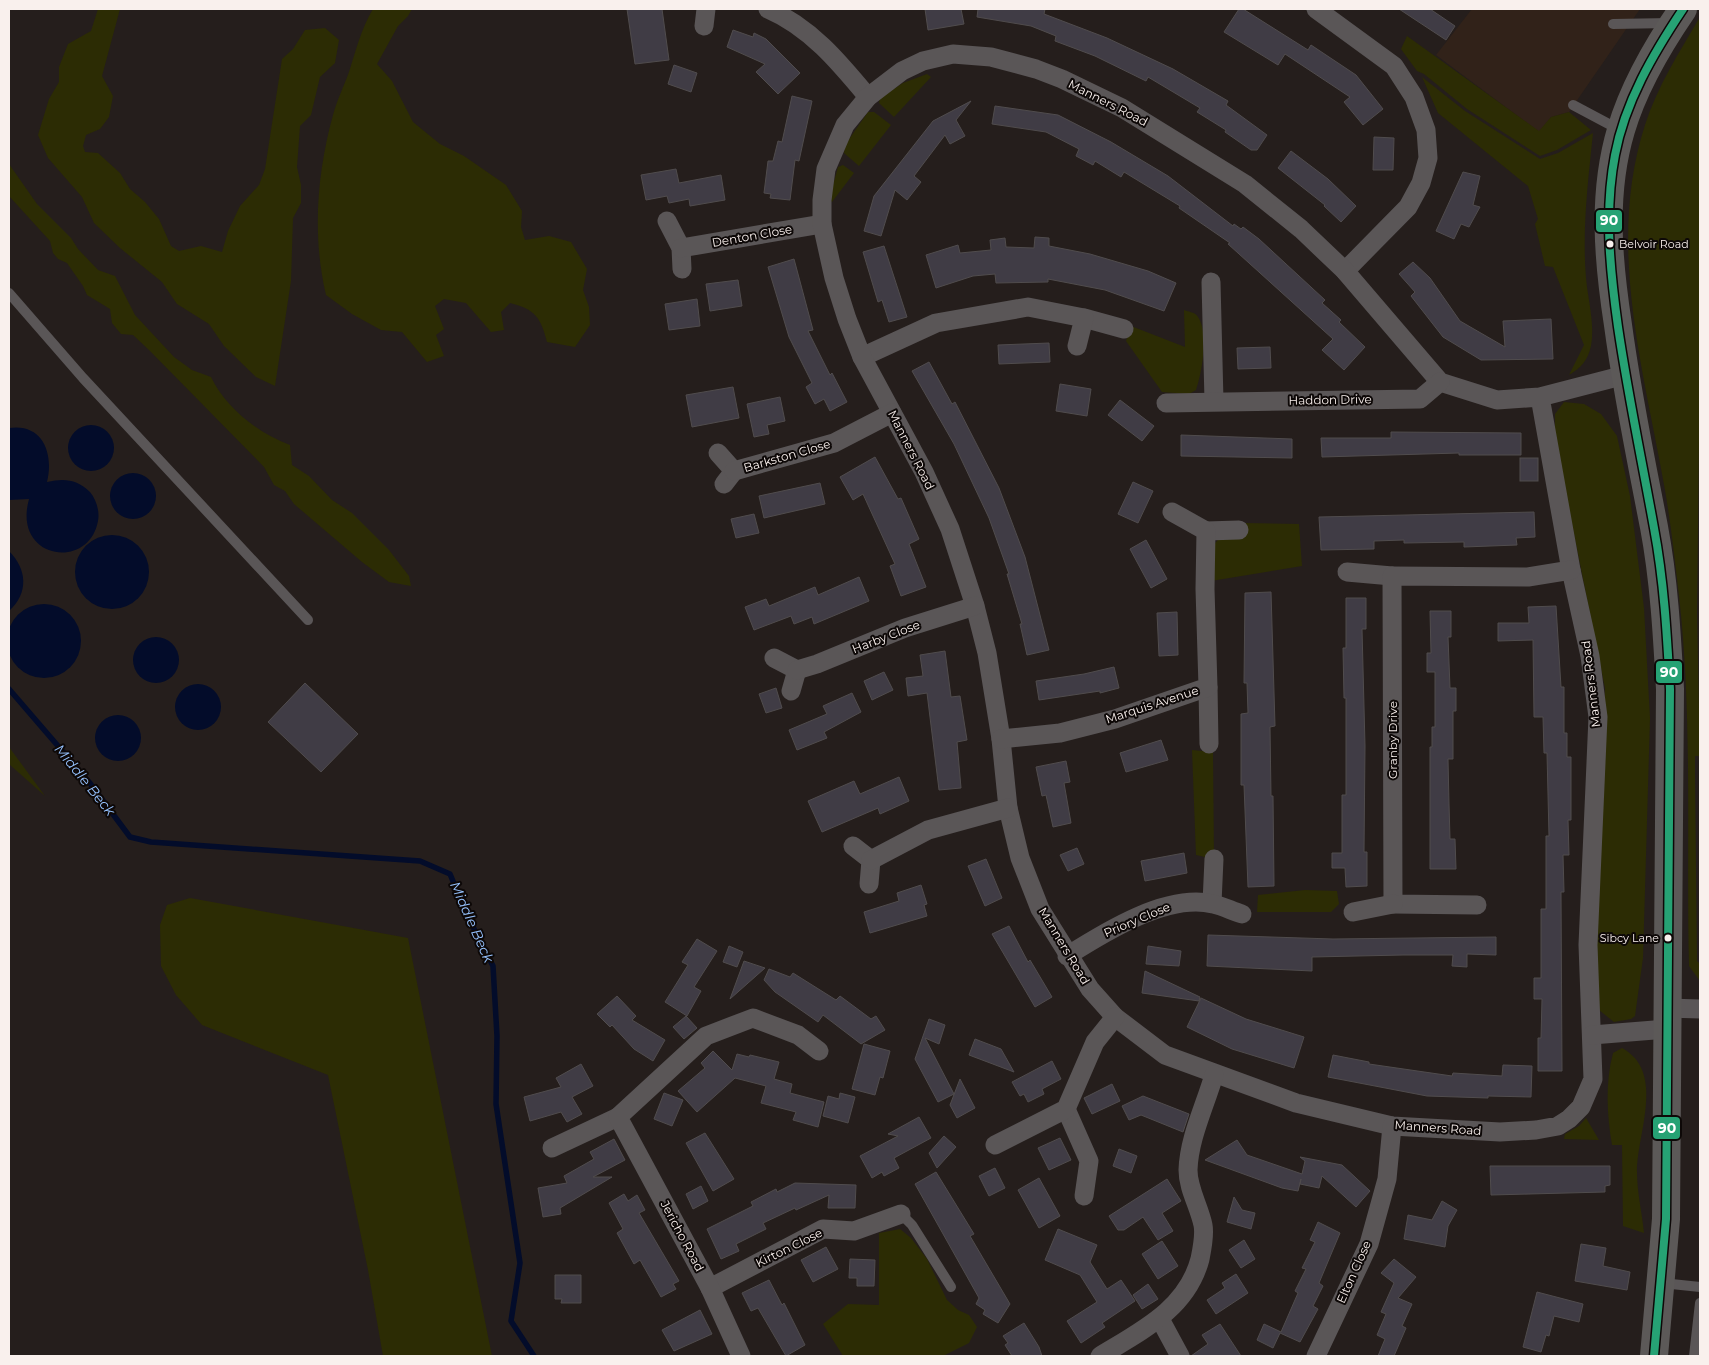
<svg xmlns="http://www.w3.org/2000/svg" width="1709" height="1365" viewBox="0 0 1709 1365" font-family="Montserrat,sans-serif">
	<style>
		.commercial { fill: #312219 }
		.green { fill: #2c2c04 }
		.water { fill: #030c2a }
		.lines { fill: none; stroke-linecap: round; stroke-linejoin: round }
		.stream { stroke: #030c2a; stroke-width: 5.5 }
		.building { fill: #403c45; stroke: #504c4d }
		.service { stroke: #5a5657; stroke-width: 10 }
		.minor { stroke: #5a5657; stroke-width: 19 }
		.secondary { stroke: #5c5958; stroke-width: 28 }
		.bus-1-casing { stroke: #0d0807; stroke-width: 11 }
		.bus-1 { stroke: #26a274; stroke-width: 8 }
		.bus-dot { fill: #f9f0ed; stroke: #0d0807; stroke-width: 2 }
		.labels { text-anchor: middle; stroke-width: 4; stroke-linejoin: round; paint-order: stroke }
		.bus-label { font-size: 11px; fill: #f9f0ed; stroke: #0d0807; text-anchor: start }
		.street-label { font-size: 12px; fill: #f9f0ed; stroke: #0d0807 }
		.water-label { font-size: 14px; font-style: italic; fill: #95c1fd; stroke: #0d0807 }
		.line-badge { stroke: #0d0807; stroke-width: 2 }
		.badge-label { font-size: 14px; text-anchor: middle; font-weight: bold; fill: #fff }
	</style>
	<rect width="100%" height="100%" fill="#251e1c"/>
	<path class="commercial" d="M1472,9H1640L1569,112L1551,117L1539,132L1436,55Z"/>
	<g class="green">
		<path d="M98,9H120L102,76L113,96L109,117L100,129L86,135L83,146L85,152L98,153L120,173L130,189L145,202L159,219L171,246L179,251L201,246L222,252L228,231L240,206L259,185L265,169L282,59L293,49L305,30L325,28L339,40L335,63L320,77L311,115L300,126L297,167L301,185V203L293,218L291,281L275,386L256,377L224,346L209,324L177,304L162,282L120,248L94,223L82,197L48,158L38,135L49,99L59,82V67L68,44L91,31Z"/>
		<path d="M373,9H412L408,16L398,26L377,64L392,81L413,122L440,144L464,156L506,185L522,211L521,227L525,240L549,236L571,242L587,269L583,290L589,307L590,325L575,347L547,342C541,318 535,309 510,303L501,312L504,330L491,332L466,303L444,299L435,306L444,329L436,335L444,356L427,362L402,332L381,330L352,314L326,295C312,236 317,173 333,115C337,100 344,86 349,72C356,50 361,29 373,9Z"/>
		<path d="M1700,17V356L1697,614L1700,756H1695V773L1697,961L1700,964V981L1689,966C1686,844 1693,719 1679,596C1675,561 1671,525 1665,490C1644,370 1606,245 1645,125C1657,87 1680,51 1700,17Z"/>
		<path d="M1407,36L1539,131L1551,117L1569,112L1591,130L1557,150L1540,156L1467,109L1424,74L1417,71L1401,49Z"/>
		<path d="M927,74L931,77L894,117L879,103L880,98L903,83Z"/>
		<path d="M1422,77L1465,111L1540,159L1558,153L1593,133C1588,182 1582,229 1586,278C1588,300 1595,324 1591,346C1588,360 1581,368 1569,375L1584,345L1553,267L1545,266L1535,224L1538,219L1528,186L1438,113Z"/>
		<path d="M868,112H874L891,125L859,166L844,153L845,145Z"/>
		<path d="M9,164L37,204L71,238L78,249L98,270L115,276L135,315L174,357L192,370L211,377C225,407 259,434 290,445L292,465L309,476L332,500L352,513L389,550L409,576L411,586L389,582L362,562L294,504L285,491L274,485L264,467L149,350L133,335L121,334L112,323L110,309L87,295L83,286L67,263L58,259L53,253L50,241L9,196Z"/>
		<path d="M843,165L854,173L832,202L829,200L838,167Z"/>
		<path d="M1184,310C1189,312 1195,312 1198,317C1209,333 1202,373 1196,390L1189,394L1162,392L1126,341L1131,326L1185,347Z"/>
		<path d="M1564,402L1584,404L1601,414L1617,436L1630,496L1644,608L1650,718L1643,958L1635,1016L1631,1019L1614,1022L1599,1010L1595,959L1605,688L1555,439V414Z"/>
		<path d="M1243,523L1299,524L1302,566L1211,581C1211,541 1209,544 1243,523Z"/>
		<path d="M9,747L45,796L9,764Z"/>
		<path d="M1192,750L1213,752L1214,859L1196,855Z"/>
		<path d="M1305,890L1337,891L1339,904L1331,912H1257L1258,895Z"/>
		<path d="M190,898L408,938L492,1356H383L368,1270L328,1075L202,1025L176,995L161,966L160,925L167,905Z"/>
		<path d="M1622,1048C1666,1072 1637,1133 1637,1172C1637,1192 1642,1213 1644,1233L1623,1226L1622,1145H1612C1607,1115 1605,1083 1613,1053Z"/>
		<path d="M1586,1118L1599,1140L1564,1139L1565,1134L1579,1126Z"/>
		<path d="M900,1229L911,1238L927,1259L947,1300L958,1310L969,1315L977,1327L969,1343L943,1356H843L823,1324L848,1304L879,1305V1233Z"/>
	</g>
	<g class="water">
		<circle cx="91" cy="448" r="23"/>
		<path d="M9,428C43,423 54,454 47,482C64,478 77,479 90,492C96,499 100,511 98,521C89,571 12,560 29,499L9,500Z"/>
		<circle cx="133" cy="496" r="23"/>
		<circle cx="112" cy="572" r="37"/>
		<path d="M9,551C27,569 29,593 9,611Z"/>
		<circle cx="44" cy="641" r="37"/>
		<circle cx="156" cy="660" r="23"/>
		<circle cx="198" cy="707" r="23"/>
		<circle cx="118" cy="738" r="23"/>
	</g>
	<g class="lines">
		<path class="stream" d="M9,689L89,782L130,837L151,842L420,861L450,874L468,917L493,966L497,1036L496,1104L520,1263L511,1321L534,1356"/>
	</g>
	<g class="building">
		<path d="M627,9H662L669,60L635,64Z"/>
		<path d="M925,9H961L964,24L928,30Z"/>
		<path d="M978,9H1045L1044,14L1107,38L1173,69L1228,101L1226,105L1267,135L1257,150H1251L1225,132L1226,130L1197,112L1200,108L1148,77L1146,81L1095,56L1055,41L1056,36L1031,26L977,17Z"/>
		<path d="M1239,9H1243L1308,50L1311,45L1356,75L1383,109L1363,125L1344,102L1350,97L1285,54L1278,65L1224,32Z"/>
		<path d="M1399,9H1430L1455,26L1446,40Z"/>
		<path d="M733,30L753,37L754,33L766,39L800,73L778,94L756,72L765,64L727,47Z"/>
		<path d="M674,65L697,73L691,92L668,84Z"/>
		<path d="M792,96L812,101L799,161L795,160L790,200L770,198L771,194L764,193L768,161H773L778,141L782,142Z"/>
		<path d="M971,101L956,120L965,136L950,144L945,135L914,176L921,182L907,200L895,190L881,236L864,231L874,196L933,121Z"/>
		<path d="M995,106L1058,115L1111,142L1168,176L1233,226L1234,224L1241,229L1243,227L1259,239L1325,300L1322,303L1341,320L1339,322L1365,347L1344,370L1322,350L1333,339L1228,244L1230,243L1179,208L1180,206L1124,172L1121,177L1095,161L1093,165L1076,156L1079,149L1046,132L992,124Z"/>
		<path d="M1374,137L1394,138L1393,170H1373Z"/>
		<path d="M1291,151L1328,179L1356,206L1341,222L1324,206L1325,205L1278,168Z"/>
		<path d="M676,169L679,183L721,175L725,200L690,206L689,199L669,203L667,196L646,200L641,175Z"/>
		<path d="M1463,172L1480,176L1473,205L1480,207L1469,227L1461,224L1454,239L1436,231Z"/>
		<path d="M1035,237L1049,238V246L1090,254L1148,271L1176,283L1164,311L1105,290L1048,279V282L996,283L995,274L973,276L936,288L926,255L958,245L960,253L991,250L990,240L1005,238L1006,247L1034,248Z"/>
		<path d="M884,246L907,317L889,322L882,300L878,302L863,252Z"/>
		<path d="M794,259L813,330L808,331L830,375L832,373L847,402L830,411L824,399L815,404L806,387L812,383L789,337L768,267Z"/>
		<path d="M1413,262L1430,278L1460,321L1505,347L1503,321L1551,319L1553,359L1481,360L1443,337L1411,296L1415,292L1399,274Z"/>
		<path d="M738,280L742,306L710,311L706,284Z"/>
		<path d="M697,299L700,326L669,330L665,304Z"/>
		<path d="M1049,343L1050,362L999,364L998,345Z"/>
		<path d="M1270,347L1271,368L1238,369L1237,348Z"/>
		<path d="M929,362L952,404L955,402L999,488L1025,557L1049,650L1027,655L1020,624H1022L1007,574H1009L989,518L954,444L912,371Z"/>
		<path d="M1060,384L1091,389L1087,416L1056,411Z"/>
		<path d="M733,387L739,418L692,427L686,395Z"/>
		<path d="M780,397L785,421L767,425L769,434L754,437L747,404Z"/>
		<path d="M1120,400L1154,426L1142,441L1108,415Z"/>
		<path d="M1391,432L1521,433V455H1459V453L1322,457L1321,438H1391Z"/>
		<path d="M1181,435L1292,439V458L1181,456Z"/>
		<path d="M875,457L898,499L901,498L919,539L909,544L926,587L901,596L890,566L895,564L863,494L853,500L840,477Z"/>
		<rect x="1520" y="458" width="18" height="23"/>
		<path d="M1133,482L1153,491L1138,523L1118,514Z"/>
		<path d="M820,483L825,504L764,518L759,496Z"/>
		<path d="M1534,512L1535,537L1516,538L1517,545L1464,547V542L1404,543V540L1374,541V549L1321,550L1319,517Z"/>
		<path d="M754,514L759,533L736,538L731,519Z"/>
		<path d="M1146,540L1167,579L1151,588L1130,549Z"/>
		<path d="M859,577L869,601L814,624L812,617L794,624L791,616L754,630L745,607L766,599L769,606L815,587L818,595Z"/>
		<path d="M1271,592L1275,726L1270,727L1271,796H1273L1274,886L1248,887L1244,785H1241V714L1248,713L1247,683H1244L1245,593Z"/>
		<path d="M1346,598H1366V629H1362L1365,746L1364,852H1367V886L1346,887L1345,868H1332V853H1342V795H1346V698H1344L1343,648H1346Z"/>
		<path d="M1556,606L1561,687H1564V733H1567V757H1571V820H1568L1569,855H1563L1564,892H1561L1562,1071H1538V1038H1541L1542,999H1534V978H1541V909H1546V836H1549L1547,753H1544L1543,717H1534L1533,640L1498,641V623H1529L1528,607Z"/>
		<path d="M1430,611H1451V637H1448L1450,688H1456V711H1453V759H1448L1449,804L1450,839H1455L1456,869H1430V747H1432V727H1435V672H1427V653H1431Z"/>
		<path d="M1177,612L1178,655L1159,656L1157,613Z"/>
		<path d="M945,651L951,697L960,696L967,740L957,742L961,788L939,790L927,693L908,696L906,678L923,676L920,655Z"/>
		<path d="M1114,667L1119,688L1100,693V691L1039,700L1036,681L1084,674Z"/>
		<path d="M884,672L893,690L872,700L864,681Z"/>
		<path d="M305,683L358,734L321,772L268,722Z"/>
		<path d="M776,688L782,708L766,713L759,694Z"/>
		<path d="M852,693L861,712L824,732L827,738L797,750L789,730L827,714L823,706Z"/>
		<path d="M1161,740L1168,760L1126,772L1120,753Z"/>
		<path d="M1066,761L1070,782L1064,783L1071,823L1053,827L1046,795L1042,796L1036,767Z"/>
		<path d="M899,777L909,801L880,814L878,808L822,832L808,801L854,781L860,794Z"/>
		<path d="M1077,848L1084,864L1068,871L1060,855Z"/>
		<path d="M1184,853L1187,873L1145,881L1141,861Z"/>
		<path d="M986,859L1002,898L985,906L968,866Z"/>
		<path d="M921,885L927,904L924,905L927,916L870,933L864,912L899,901L897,893Z"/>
		<path d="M1009,926L1028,962L1030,960L1052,997L1035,1007L992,934Z"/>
		<path d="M1208,935L1333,939L1496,937V955L1467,954V967L1452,966L1453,955H1403L1312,957V971L1207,966Z"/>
		<path d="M697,939L717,951L694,987L701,991L687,1016L665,1002L688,965L682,962Z"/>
		<path d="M729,946L743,952L737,967L723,962Z"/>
		<path d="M1148,946L1181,951L1179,966L1146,964Z"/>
		<path d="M744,961L765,968L730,999Z"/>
		<path d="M769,969L790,977L793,973L836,1000L840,996L871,1019L876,1016L885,1030L861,1044L823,1015L818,1022L775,992L764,980Z"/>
		<path d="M1145,971L1200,997L1199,1001L1142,993Z"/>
		<path d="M617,996L636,1016L632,1020L665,1040L653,1061L634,1049L612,1025L610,1027L597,1014Z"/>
		<path d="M1201,998L1246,1019L1304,1037L1294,1068L1232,1049L1187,1027Z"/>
		<path d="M686,1016L697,1028L684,1039L673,1027Z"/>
		<path d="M929,1019L945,1025L939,1044L925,1038L954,1094L938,1102L915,1059Z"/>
		<path d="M975,1039L1001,1049L1014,1072L969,1055Z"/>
		<path d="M864,1044L890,1051L883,1078L880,1077L875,1095L852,1089Z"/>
		<path d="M713,1051L732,1070L737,1054L749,1057L750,1055L779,1062L774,1079L792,1084L790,1093L824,1102L818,1127L793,1120L796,1112L761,1103L766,1086L735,1078L697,1112L678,1091L705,1068L701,1063Z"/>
		<path d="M1333,1055L1369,1062V1064L1452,1076L1453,1073L1502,1076L1503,1065L1532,1066L1531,1097L1488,1096V1098L1427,1096L1328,1077Z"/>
		<path d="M1052,1061L1061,1079L1042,1089L1044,1094L1028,1102L1024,1094L1020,1096L1012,1082Z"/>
		<path d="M581,1064L593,1086L572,1097L582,1114L567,1122L561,1112L530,1121L524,1097L561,1087L556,1078Z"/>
		<path d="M960,1079L975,1108L957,1118L950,1105Z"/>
		<path d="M1112,1084L1120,1101L1092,1114L1084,1098Z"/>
		<path d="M664,1093L683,1100L672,1126L654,1119Z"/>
		<path d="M840,1093L855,1097L848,1123L823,1116L828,1096L839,1099Z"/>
		<path d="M1143,1096L1189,1114L1183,1132L1141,1115L1129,1120L1122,1106Z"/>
		<path d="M919,1117L931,1138L894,1158L899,1168L884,1176L882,1172L872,1178L860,1156L898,1136L888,1134Z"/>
		<path d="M705,1133L734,1179L713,1191L686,1143Z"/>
		<path d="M944,1136L956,1147L937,1168L929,1153Z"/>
		<path d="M1060,1138L1071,1160L1049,1170L1038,1148Z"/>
		<path d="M614,1139L625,1160L593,1177H612L560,1208L561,1214L543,1217L538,1188L567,1183L564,1176L594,1159L590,1152Z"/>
		<path d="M1237,1140L1247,1155L1302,1174L1305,1161L1300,1157L1342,1165L1370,1191L1356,1207L1322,1176L1319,1188L1300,1184L1301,1179L1298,1191L1282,1188L1205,1160Z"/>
		<path d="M1119,1149L1137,1156L1131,1173L1113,1166Z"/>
		<path d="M1490,1166H1610V1185L1605,1186V1192L1491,1195Z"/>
		<path d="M995,1168L1005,1188L989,1196L979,1176Z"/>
		<path d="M936,1172L974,1234L970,1236L1010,1304L998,1323L983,1314L985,1310L976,1304L979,1298L915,1184Z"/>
		<path d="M1039,1178L1060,1216L1039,1228L1018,1190Z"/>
		<path d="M1167,1179L1181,1201L1162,1213L1173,1231L1158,1240L1143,1217L1124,1230H1118L1109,1216Z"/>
		<path d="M795,1183L856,1185L855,1208H828L829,1195L796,1210L795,1208L763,1223L766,1229L736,1244L739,1251L721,1259L707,1229L753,1206L751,1202L776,1189L777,1192Z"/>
		<path d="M701,1186L708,1201L693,1209L686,1194Z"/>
		<path d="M624,1194L628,1201L637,1195L645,1210L639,1213L679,1281L673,1284L676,1289L661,1297L640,1260L634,1264L617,1233L623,1229L609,1203Z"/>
		<path d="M1234,1197L1242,1210L1255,1213L1251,1229L1227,1222Z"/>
		<path d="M1442,1201L1457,1210L1448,1226L1445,1247L1404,1239L1408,1215L1432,1220Z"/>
		<path d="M1318,1222L1340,1233L1319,1283L1323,1286L1313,1306L1318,1309L1300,1342L1280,1333L1273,1348L1257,1340L1264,1324L1281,1332L1298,1293L1295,1291L1306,1269L1302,1268L1315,1242L1310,1240Z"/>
		<path d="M1058,1229L1097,1245L1090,1262L1107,1289L1121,1280L1135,1301L1102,1323L1105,1327L1081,1343L1067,1321L1097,1302L1080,1275L1045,1260Z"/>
		<path d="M1244,1240L1255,1259L1241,1268L1229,1250Z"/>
		<path d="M1162,1241L1178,1266L1158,1279L1142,1254Z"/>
		<path d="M1581,1244L1606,1248L1603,1266L1630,1272L1627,1290L1575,1281Z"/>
		<path d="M826,1247L838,1269L813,1282L801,1260Z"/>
		<path d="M850,1259L875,1260L874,1286H857V1278H849Z"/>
		<path d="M1394,1259L1416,1277L1398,1298L1412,1304L1402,1326L1406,1328L1394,1356H1378L1385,1339L1377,1335L1386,1314L1381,1312L1394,1283L1381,1273Z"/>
		<path d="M1236,1274L1248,1293L1216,1314L1207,1300L1225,1288L1222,1283Z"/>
		<path d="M555,1275H581V1303H561L562,1299H555Z"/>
		<path d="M769,1280L782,1305L784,1303L805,1345L786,1356L758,1308L751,1311L742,1293Z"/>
		<path d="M1148,1284L1158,1299L1142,1309L1133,1295Z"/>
		<path d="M1537,1292L1583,1304L1579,1322L1554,1316L1549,1336L1546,1335L1541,1352L1523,1347Z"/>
		<path d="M700,1310L712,1334L674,1351L662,1330Z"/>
		<path d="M1024,1323L1039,1347L1042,1356H1012L1005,1345L1008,1343L1003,1336Z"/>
		<path d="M1220,1324L1241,1356H1191L1208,1344L1202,1335Z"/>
	</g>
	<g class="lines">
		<g class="service">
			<path d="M1613,24L1670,23"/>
			<path d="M1573,105L1620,130"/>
			<path d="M9,293L83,378L308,620"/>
			<path d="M901,1214L912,1225L951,1287"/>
			<path d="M1662,1283L1700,1287"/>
			<path d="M1694,1356L1700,1303"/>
		</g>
		<g class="minor">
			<path d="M768,9C810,27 839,62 868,97"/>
			<path d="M1316,9L1394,66L1414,97L1426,130L1428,158L1421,183L1408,207L1345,271"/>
			<path d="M704,26L706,9"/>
			<path d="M667,221L681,248L682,269"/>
			<path d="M681,248L822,224"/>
			<path d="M1211,282L1214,401"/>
			<path d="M1084,318L1124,329"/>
			<path d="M862,357L936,323L1028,307L1084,318L1077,346"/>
			<path d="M1540,397L1571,570L1590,656L1598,717L1588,945L1593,1079L1581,1107L1569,1119L1558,1126L1536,1130L1500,1132L1392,1126L1296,1103L1165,1055L1115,1017L1090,989L1040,909L1020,858L1008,808L1001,739L987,653L975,606L950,529L924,472L862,357L847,319L834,278L822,224V200L826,169L845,125L868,97L902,71L923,61L953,54L991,57L1036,69L1062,79L1122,108L1245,184L1301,229L1345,271L1440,382L1497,400L1540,397L1625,375"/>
			<path d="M1166,403L1420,399L1440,382"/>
			<path d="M718,453L734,471L724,484"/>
			<path d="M734,471L834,443L892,413"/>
			<path d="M1206,531L1239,530"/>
			<path d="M1347,572L1392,576"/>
			<path d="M774,658L797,670L791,691"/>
			<path d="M797,670L817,664L905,628L975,606"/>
			<path d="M1208,687L1209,744"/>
			<path d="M1001,739L1060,733L1115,719L1208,687L1205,589L1206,531L1172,512"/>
			<path d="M853,846L871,860L869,884"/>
			<path d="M871,860L928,830L1008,808"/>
			<path d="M1212,903L1214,859"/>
			<path d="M1477,905L1393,904L1392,576L1528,577L1571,570"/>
			<path d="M1353,912L1393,904"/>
			<path d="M1067,956C1105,932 1167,893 1213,904C1223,906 1232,911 1242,914"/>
			<path d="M1667,1008L1700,1009"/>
			<path d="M1592,1035L1667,1029"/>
			<path d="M1066,1109L1089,1161L1084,1196"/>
			<path d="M995,1145L1066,1109L1095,1042L1115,1017"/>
			<path d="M552,1148L618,1117"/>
			<path d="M710,1288L823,1229L854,1231L901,1214"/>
			<path d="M1160,1319L1180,1356"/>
			<path d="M741,1356L710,1288L618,1117L706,1036L753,1018L798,1035L819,1051"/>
			<path d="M1100,1356C1141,1331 1187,1309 1200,1259C1202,1249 1205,1235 1203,1225C1199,1206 1188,1189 1188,1170C1189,1138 1205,1106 1214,1075"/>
			<path d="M1316,1356L1369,1244L1387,1179L1392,1126"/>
		</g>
		<path class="secondary" d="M1654,1356L1666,1219L1670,689C1667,635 1664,580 1654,527C1641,460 1627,393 1618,325C1608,260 1602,194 1621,130C1633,89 1659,44 1683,9"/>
		<defs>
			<path id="bus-1" d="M1654,1356L1666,1219L1670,689C1667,635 1664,581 1654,528C1642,461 1628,395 1618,327C1610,270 1604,212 1615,155C1625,102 1653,54 1683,9"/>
		</defs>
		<use href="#bus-1" class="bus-1-casing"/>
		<use href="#bus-1" class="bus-1"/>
	</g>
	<g class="bus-dot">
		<circle cx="1610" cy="244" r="4.5"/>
		<circle cx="1668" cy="938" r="4.5"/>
	</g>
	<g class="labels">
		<g class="bus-label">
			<text x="1619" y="248">Belvoir Road</text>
			<text x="1659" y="942" text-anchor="end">Sibcy Lane</text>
		</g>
		<g class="street-label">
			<text transform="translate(1108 103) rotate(27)" y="4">Manners Road</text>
			<text transform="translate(752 236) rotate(-10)" y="4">Denton Close</text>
			<text transform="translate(1330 400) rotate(-1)" y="4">Haddon Drive</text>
			<text transform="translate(911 450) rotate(63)" y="4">Manners Road</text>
			<text transform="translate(787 456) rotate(-16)" y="4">Barkston Close</text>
			<text transform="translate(886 637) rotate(-21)" y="4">Harby Close</text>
			<text transform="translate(1591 684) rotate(-97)" y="4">Manners Road</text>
			<text transform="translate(1152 705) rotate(-18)" y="4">Marquis Avenue</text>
			<text transform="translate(1393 740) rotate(-90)" y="4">Granby Drive</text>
			<text transform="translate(1137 920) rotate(-23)" y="4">Priory Close</text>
			<text transform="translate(1064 946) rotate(59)" y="4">Manners Road</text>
			<text transform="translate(1438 1128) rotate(4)" y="4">Manners Road</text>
			<text transform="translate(682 1236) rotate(62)" y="4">Jericho Road</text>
			<text transform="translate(789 1248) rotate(-26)" y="4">Kirton Close</text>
			<text transform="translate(1354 1272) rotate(-66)" y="4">Elton Close</text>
		</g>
		<g class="water-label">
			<text transform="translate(85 780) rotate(51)" y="5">Middle Beck</text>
			<text transform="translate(472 922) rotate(66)" y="5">Middle Beck</text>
		</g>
	</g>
	<g class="line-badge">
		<rect x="1595" y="209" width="28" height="24" rx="5" fill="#26a274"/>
		<rect x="1655" y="660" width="28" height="24" rx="5" fill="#26a274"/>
		<rect x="1652" y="1116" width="29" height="24" rx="5" fill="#26a274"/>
	</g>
	<g class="badge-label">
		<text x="1609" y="225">90</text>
		<text x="1669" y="677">90</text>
		<text x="1667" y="1133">90</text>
	</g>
	<rect width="1709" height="1365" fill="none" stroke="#f9f0ed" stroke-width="20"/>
</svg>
